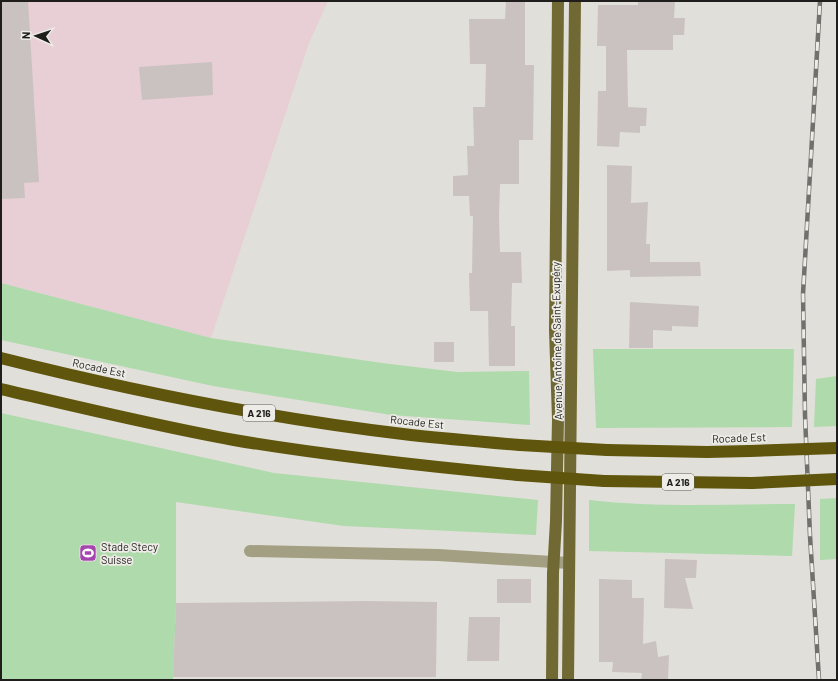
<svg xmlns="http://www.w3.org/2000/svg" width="838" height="681" viewBox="0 0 838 681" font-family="Barlow,sans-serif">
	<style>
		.industrial { fill: #e8ced5 }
		.green { fill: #aedaac }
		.building { fill: #cac2c0 }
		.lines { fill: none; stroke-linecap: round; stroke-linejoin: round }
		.minor { stroke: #a39f83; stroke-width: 12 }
		.major { stroke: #716933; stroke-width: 12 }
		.highway { stroke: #5f550c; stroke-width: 12 }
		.rail-casing { stroke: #71706c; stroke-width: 4.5 }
		.rail { stroke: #eeece6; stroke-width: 3; stroke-dasharray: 9; stroke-linecap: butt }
		.highway-bridge { stroke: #5f550c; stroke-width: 12 }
		.labels { text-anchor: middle; stroke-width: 3.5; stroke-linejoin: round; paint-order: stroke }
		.shield { fill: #eeece6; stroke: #5d5c59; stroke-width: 1 }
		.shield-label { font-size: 10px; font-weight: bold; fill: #1f1e1c }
		.street-label { font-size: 11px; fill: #1f1e1c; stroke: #eeece6 }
		.poi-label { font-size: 11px; fill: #1f1e1c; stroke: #eeece6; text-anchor: start }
	</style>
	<rect width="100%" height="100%" fill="#e1dfd9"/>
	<path class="industrial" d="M1,1H328L309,43L211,338L1,283Z"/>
	<g class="green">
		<path d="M1,283L211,338L382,363L457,372L529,371L530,425L391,415L213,386L1,340Z"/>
		<path d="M593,349H794L792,427L596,428Z"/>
		<path d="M837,376V426L814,427L816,379Z"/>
		<path d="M1,413L274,473L538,500L536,535L344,526L176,502V603L173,680H1Z"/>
		<path d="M837,498V559L820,560V499Z"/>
		<path d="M589,500C657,508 726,504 795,504L792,556L589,551Z"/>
	</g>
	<g class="building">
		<path d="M1,1H28L39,182L24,183L25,198L1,199Z"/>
		<path d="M506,1H525V65H534L533,140H519V184H500L499,216L500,252H521L522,283H512L511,326H515V366H489L488,311H470L469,273H472L473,216H470L469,196H453V176L468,175L467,146H474L473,107H485L486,64H470L469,19H505Z"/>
		<path d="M648,1H675L674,18H685L684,35H673V50H627L628,107L647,108L646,126H640V133L620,132L619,147L597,146L598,91H606V46H597L598,5H638V2Z"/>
		<path d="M212,62L213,95L142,100L139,67Z"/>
		<path d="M607,165L632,166L631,203L648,202L646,244H650V262H700L701,276L630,277V270L607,271Z"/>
		<path d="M630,302L699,306L698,327L672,326V331L653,330V348H629Z"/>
		<rect x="434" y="342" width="20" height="20"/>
		<path d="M665,559L697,560L696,578H685L693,609L664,608Z"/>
		<rect x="497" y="579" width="34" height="24"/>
		<path d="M599,579L632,580V598H644L643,644L656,641L658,657L669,655L668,680H641L642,673L612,672L613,662H599Z"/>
		<path d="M367,601L437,602L436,677H173L176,603Z"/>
		<path d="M469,617H500L499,661H467Z"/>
	</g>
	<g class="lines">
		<path class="minor" d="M250,551L438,555L569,563"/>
		<g class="major">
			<path d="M552,680L553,573L556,521L558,419L555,330L558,1"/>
			<path d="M568,680L575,1"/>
		</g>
		<g class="highway">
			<path d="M1,358C136,392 273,419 411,435C448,439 484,442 520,445"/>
			<path d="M1,389C78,407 156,426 234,440C328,456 423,466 518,475"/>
			<path d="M607,450L707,452L750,451"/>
			<path d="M604,481L752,483"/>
		</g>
		<defs>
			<path id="rail" d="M819,680L810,536L805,415L803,294L820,1"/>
		</defs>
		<use href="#rail" class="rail-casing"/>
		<use href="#rail" class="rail"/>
		<g class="highway-bridge">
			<path d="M520,445L607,450"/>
			<path d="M750,451L837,448"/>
			<path d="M518,475L604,481"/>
			<path d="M752,483L837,479"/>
		</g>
	</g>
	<defs>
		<symbol id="stadium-square" viewBox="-11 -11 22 22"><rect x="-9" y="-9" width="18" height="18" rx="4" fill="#a546af" stroke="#eeece6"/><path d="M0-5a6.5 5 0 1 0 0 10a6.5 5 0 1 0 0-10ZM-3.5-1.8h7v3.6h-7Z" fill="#fff"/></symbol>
	</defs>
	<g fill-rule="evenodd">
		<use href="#stadium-square" x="78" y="543" width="20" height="20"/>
	</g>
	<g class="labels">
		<g class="shield">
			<rect x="243" y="405" width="32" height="16" rx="3"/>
			<rect x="662" y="474" width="32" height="16" rx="3"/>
		</g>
		<g class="shield-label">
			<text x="259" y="417">A 216</text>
			<text x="678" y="486">A 216</text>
		</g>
		<g class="street-label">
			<text transform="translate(557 341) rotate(-91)" y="4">Avenue Antoine de Saint-Exupéry</text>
			<text transform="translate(99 368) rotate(12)" y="4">Rocade Est</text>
			<text transform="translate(417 422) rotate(6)" y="4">Rocade Est</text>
			<text transform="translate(739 438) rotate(-2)" y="4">Rocade Est</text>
		</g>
		<g class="poi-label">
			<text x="101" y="551">Stade Stecy<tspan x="101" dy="13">Suisse</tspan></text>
		</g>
	</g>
	<rect width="838" height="681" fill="none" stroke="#1f1e1c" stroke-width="4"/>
	<g transform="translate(36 36) rotate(273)" stroke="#eeece6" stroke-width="3" paint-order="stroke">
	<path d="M0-3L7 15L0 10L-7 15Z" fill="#1f1e1c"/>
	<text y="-6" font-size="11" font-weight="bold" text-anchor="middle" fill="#1f1e1c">N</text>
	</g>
</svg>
